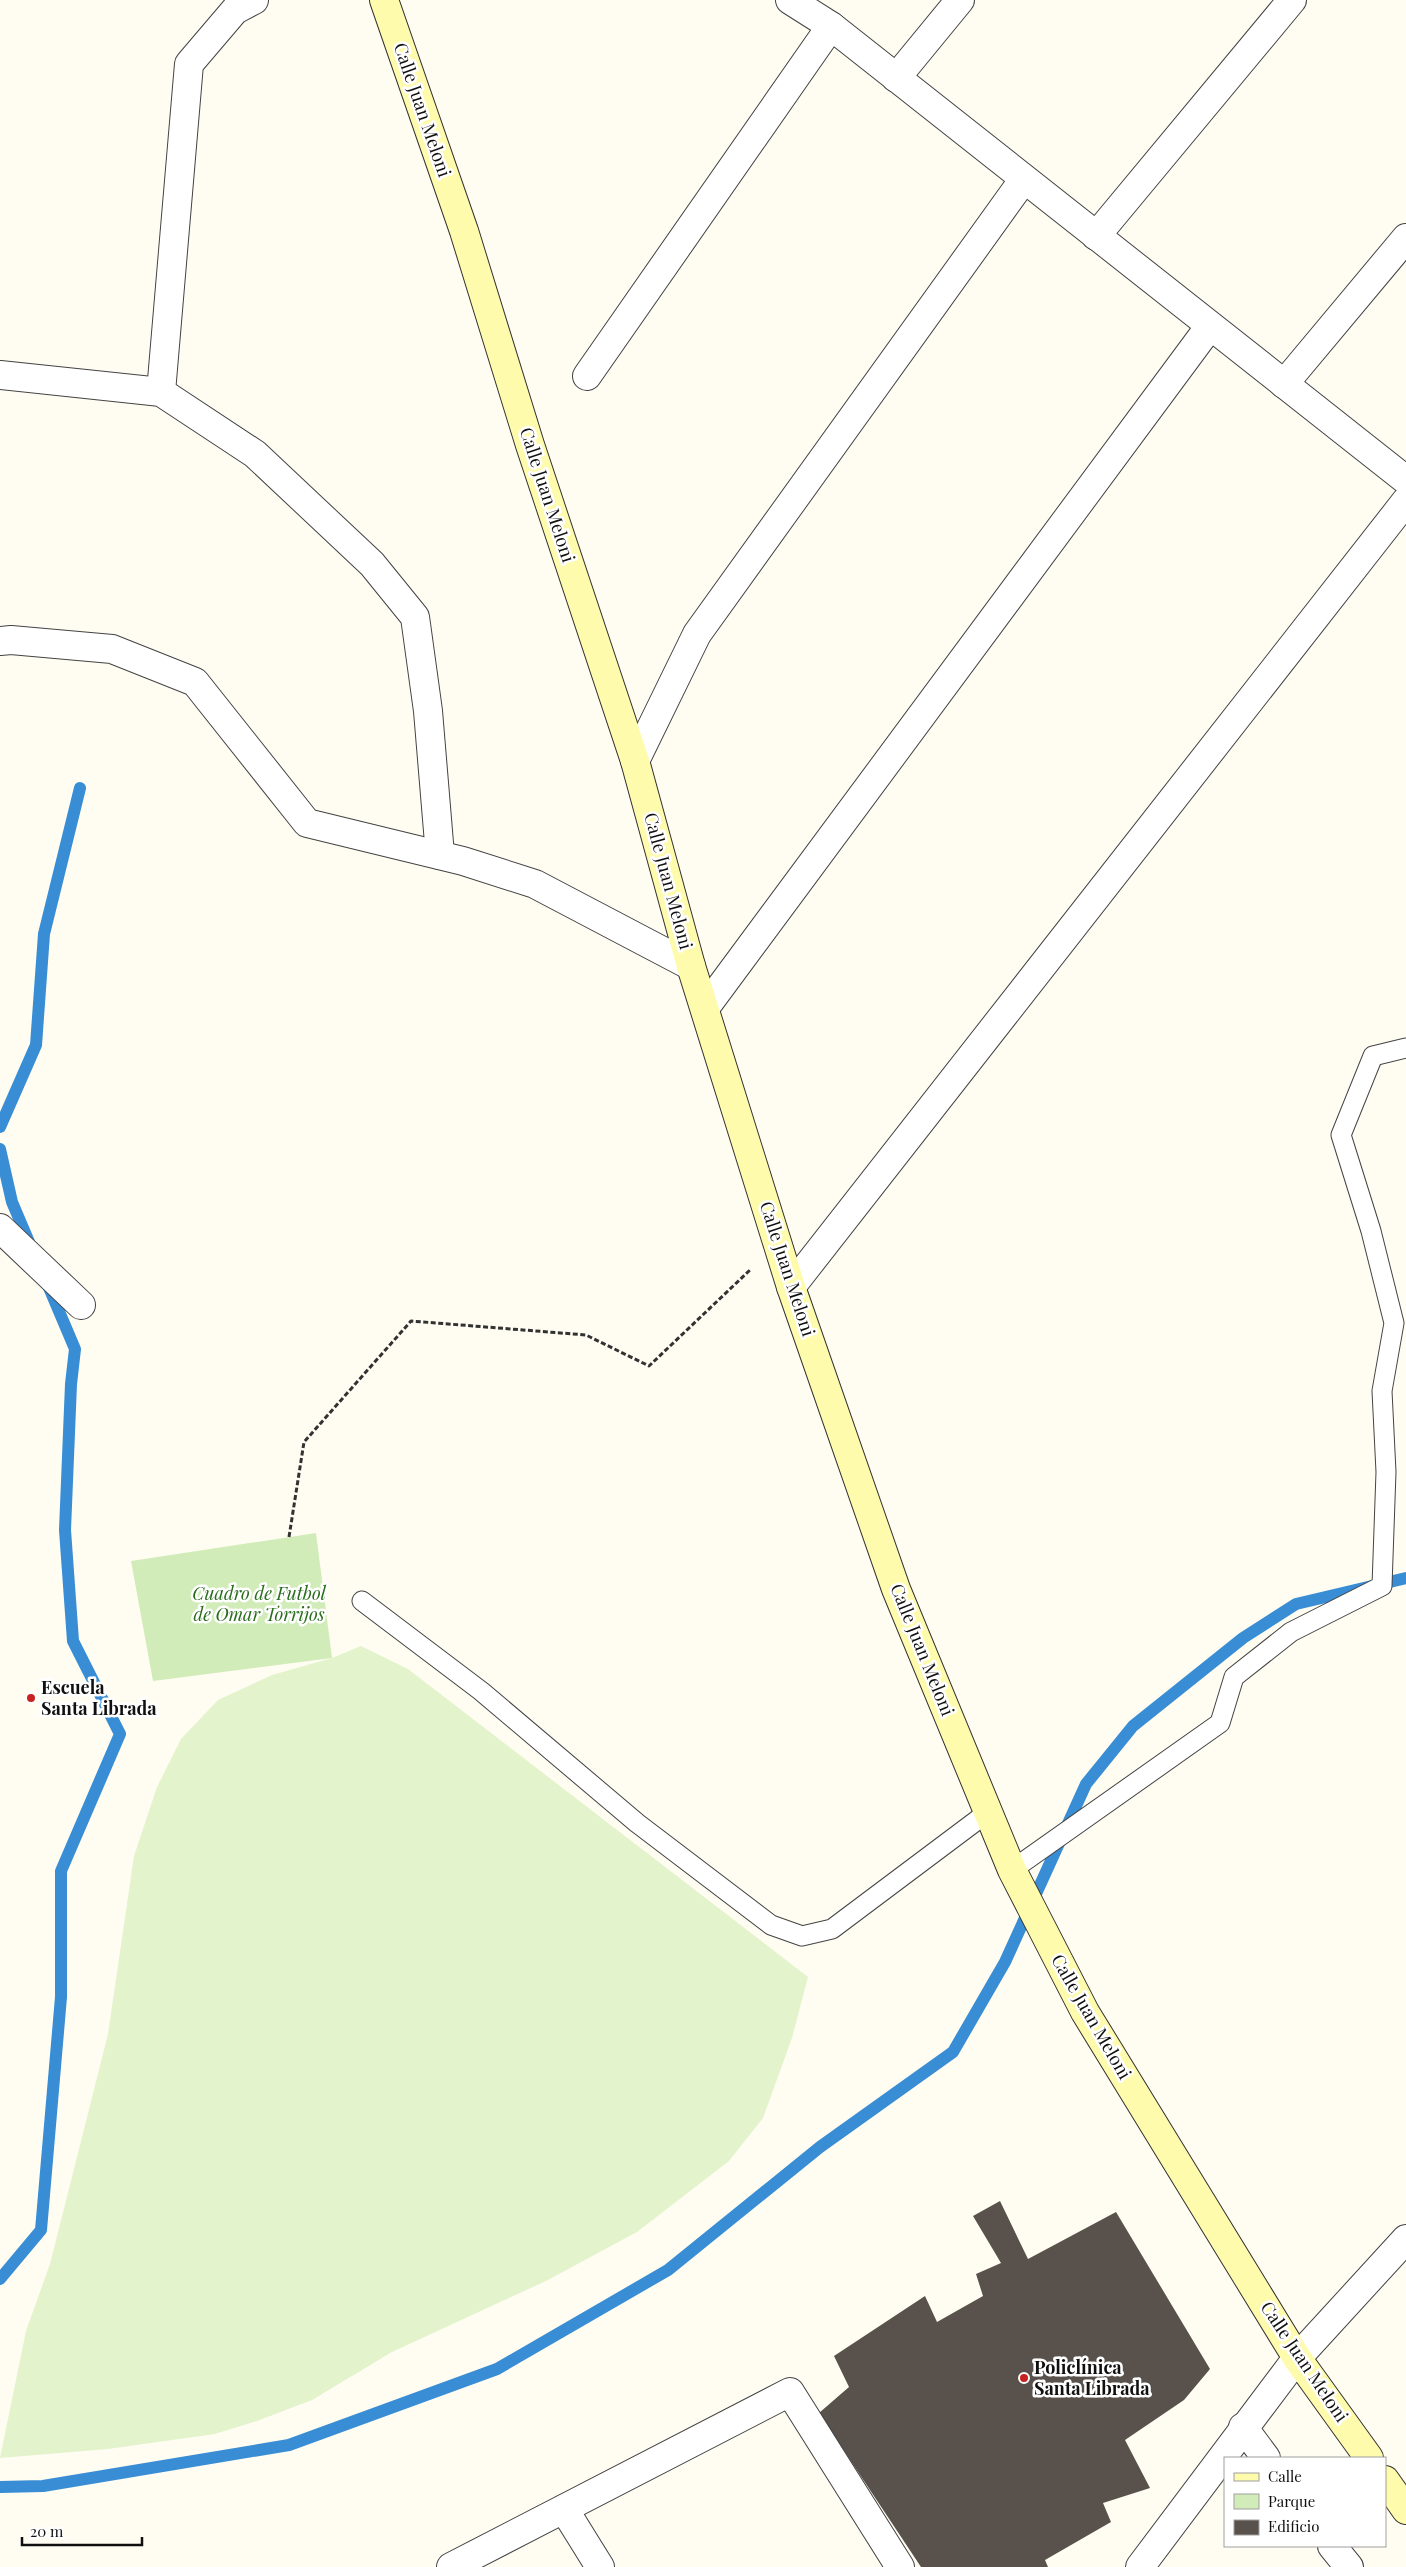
<svg xmlns="http://www.w3.org/2000/svg" width="1406" height="2567" viewBox="0 0 1406 2567" font-family="'Playfair Display',serif">
	<style>
		.green { fill: #d1ecb9 }
		.pitch { fill: #e3f3cc }
		.lines { fill: none; stroke-linecap: round; stroke-linejoin: round }
		.stream { stroke: #388dd4; stroke-width: 12 }
		.building { fill: #59514b }
		.service-casing { stroke: #434343; stroke-width: 21 }
		.minor-casing { stroke: #434343; stroke-width: 30 }
		.tertiary-casing { stroke: #434343; stroke-width: 30 }
		.secondary-casing { stroke: #323232; stroke-width: 30 }
		.path { stroke: #323232; stroke-width: 3; stroke-dasharray: 5 2.5; stroke-linecap: butt }
		.service { stroke: #fff; stroke-width: 19 }
		.minor { stroke: #fff; stroke-width: 28 }
		.tertiary { stroke: #fff; stroke-width: 28 }
		.secondary { stroke: #fffbad; stroke-width: 28 }
		.poi-dot { fill: #c72220; stroke: #fff; stroke-width: 2 }
		.labels { text-anchor: middle; stroke-width: 5; stroke-linejoin: round; paint-order: stroke }
		.street-label { font-size: 18px; fill: #101010; stroke: #fff }
		.park-label { font-size: 18px; font-style: italic; fill: #286c1c; stroke: #fff }
		.poi-label { font-size: 18px; font-weight: bold; fill: #101010; stroke: #fff; text-anchor: start }
	</style>
	<rect width="100%" height="100%" fill="#fffdf2"/>
	<path class="green" d="M316,1533L332,1658L153,1681L131,1561Z"/>
	<path class="pitch" d="M361,1646L408,1669L808,1977L792,2038L763,2118L729,2161L637,2232L546,2281L392,2352L312,2400L257,2421L215,2434L108,2449L0,2458L26,2331L50,2264L108,2034L134,1856L157,1787L181,1739L218,1700L272,1675L332,1658Z"/>
	<g class="lines">
		<g class="stream">
			<path d="M0,1127L36,1045L44,934L80,788"/>
			<path d="M0,1149L12,1202L32,1249"/>
			<path d="M0,2279L41,2230L61,1997V1871L120,1734L73,1641L65,1530L71,1384L75,1349L47,1283"/>
			<path d="M0,2487L43,2486L289,2445L497,2369L668,2270L820,2147L953,2052L1005,1962L1086,1784L1133,1726L1243,1638L1296,1604L1406,1578"/>
		</g>
	</g>
	<path class="building" d="M1000,2201L1028,2259L1116,2212L1210,2369L1184,2400L1125,2440L1150,2488L1103,2503L1111,2522L1045,2560L1048,2567H921L819,2413L849,2387L834,2356L925,2296L937,2322L983,2296L976,2274L1001,2263L973,2216Z"/>
	<g class="lines">
		<defs>
			<g id="service">
				<path d="M362,1601L481,1691L637,1823L771,1925L802,1936L832,1929L988,1812"/>
				<path d="M1012,1870L1220,1723L1234,1677L1291,1632L1382,1586L1386,1472L1382,1391L1394,1323L1371,1231L1341,1135L1373,1056L1406,1048"/>
			</g>
			<g id="minor">
				<path d="M790,0L831,26L1406,480"/>
				<path d="M896,78L960,0"/>
				<path d="M1096,236L1292,0"/>
				<path d="M0,375L161,392L255,454L372,564L415,617L428,711L440,855"/>
				<path d="M587,376L831,26"/>
				<path d="M1284,384L1406,238"/>
				<path d="M161,392L189,64L235,10L254,0"/>
				<path d="M0,641L11,640L112,649L195,682L307,823L463,861L535,884L691,966"/>
				<path d="M635,761L697,634L1024,179"/>
				<path d="M705,1008L1210,326"/>
				<path d="M0,1228L81,1305"/>
				<path d="M791,1287L1406,501"/>
				<path d="M1243,2427L1266,2458"/>
				<path d="M564,2509L600,2567"/>
				<path d="M1332,2546L1349,2567"/>
				<path d="M451,2567L790,2392L900,2567"/>
			</g>
			<path id="tertiary" d="M1140,2567L1297,2358L1406,2239"/>
			<g id="secondary">
				<path d="M384,0L464,231L530,445L635,761L691,966L791,1287L896,1589L1012,1870L1085,2012L1297,2358L1369,2458"/>
				<path d="M1385,2480L1406,2510"/>
			</g>
		</defs>
		<use href="#service" class="service-casing"/>
		<use href="#minor" class="minor-casing"/>
		<use href="#tertiary" class="tertiary-casing"/>
		<use href="#secondary" class="secondary-casing"/>
		<path class="path" d="M289,1537L304,1442L411,1321L586,1335L649,1366L750,1270"/>
		<use href="#service" class="service"/>
		<use href="#minor" class="minor"/>
		<use href="#tertiary" class="tertiary"/>
		<use href="#secondary" class="secondary"/>
	</g>
	<g class="poi-dot">
		<circle cx="31" cy="1698" r="5"/>
		<circle cx="1024" cy="2378" r="5"/>
	</g>
	<g class="labels">
		<g class="street-label">
			<text transform="translate(422 110) rotate(71)" y="6">Calle Juan Meloni</text>
			<text transform="translate(547 495) rotate(72)" y="6">Calle Juan Meloni</text>
			<text transform="translate(668 881) rotate(75)" y="6">Calle Juan Meloni</text>
			<text transform="translate(787 1269) rotate(72)" y="6">Calle Juan Meloni</text>
			<text transform="translate(922 1650) rotate(68)" y="6">Calle Juan Meloni</text>
			<text transform="translate(1091 2017) rotate(60)" y="6">Calle Juan Meloni</text>
			<text transform="translate(1304 2362) rotate(56)" y="6">Calle Juan Meloni</text>
		</g>
		<g class="park-label">
			<text x="259" y="1600">Cuadro de Futbol<tspan x="259" dy="21">de Omar Torrijos</tspan></text>
		</g>
		<g class="poi-label">
			<text x="41" y="1694">Escuela<tspan x="41" dy="21">Santa Librada</tspan></text>
			<text x="1034" y="2374">Policlínica<tspan x="1034" dy="21">Santa Librada</tspan></text>
		</g>
	</g>
	<rect x="1224" y="2457" width="162" height="90" fill="#ffffff" stroke="#9f9f9f"/>
	<rect x="1234" y="2473" width="25" height="8" fill="#fffbad" stroke="#9f9f9f"/>
	<text x="1268" y="2482" font-size="15" fill="#101010">Calle</text>
	<rect x="1234" y="2494" width="25" height="15" fill="#d1ecb9" stroke="#9f9f9f"/>
	<text x="1268" y="2507" font-size="15" fill="#101010">Parque</text>
	<rect x="1234" y="2520" width="25" height="15" fill="#59514b" stroke="#9f9f9f"/>
	<text x="1268" y="2532" font-size="15" fill="#101010">Edificio</text>
	<path d="M22 2537v8h120v-8" fill="none" stroke="#101010" stroke-width="2.5"/>
	<text x="30" y="2537" font-size="15" fill="#101010" stroke="#ffffff" stroke-width="4" paint-order="stroke">20 m</text>
</svg>
